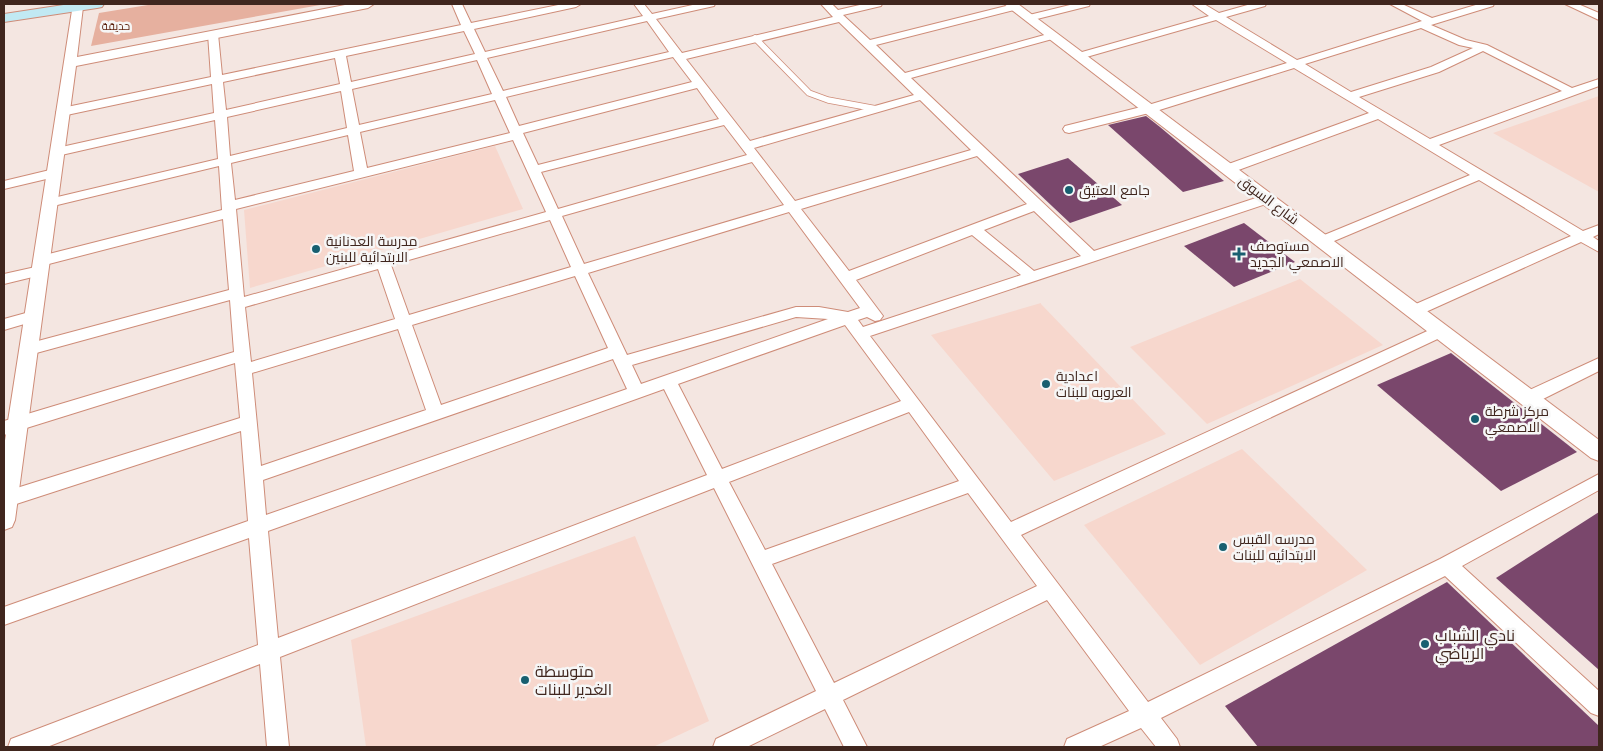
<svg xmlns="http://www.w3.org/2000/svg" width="1603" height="751" viewBox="0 0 1603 751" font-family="Helvetica,Cairo,sans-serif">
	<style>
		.built { fill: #f7d7cd }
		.green { fill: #e6b09f }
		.building { fill: #7a476c }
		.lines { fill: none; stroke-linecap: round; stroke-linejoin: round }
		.service-casing { stroke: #ce8c78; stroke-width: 7 }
		.minor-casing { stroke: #ce8c78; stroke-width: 2 }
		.tertiary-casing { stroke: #ce8c78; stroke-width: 2 }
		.secondary-casing { stroke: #ce8c78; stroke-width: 2 }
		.service { stroke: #fff; stroke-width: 5.5 }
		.minor { fill: #fff; fill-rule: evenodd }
		.tertiary { fill: #fff; fill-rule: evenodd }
		.secondary { fill: #c1e9f3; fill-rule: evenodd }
		.poi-dot { fill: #185f70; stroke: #f6f6f6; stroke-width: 2 }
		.labels { text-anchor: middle; stroke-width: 5; stroke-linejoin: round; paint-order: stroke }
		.far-park-label { font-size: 11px; fill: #5a1e0a; stroke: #f6f6f6 }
		.poi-label { font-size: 14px; fill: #40261e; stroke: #f6f6f6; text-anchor: start }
		.street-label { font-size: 14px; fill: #40261e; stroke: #f6f6f6 }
		.near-poi-label { font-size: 16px; fill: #40261e; stroke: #f6f6f6; text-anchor: start }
	</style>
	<rect width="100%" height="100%" fill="#f4e6e1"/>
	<g class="built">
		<path d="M1599,96V192L1493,133Z"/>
		<path d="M495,146L523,209L250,288L244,210Z"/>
		<path d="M1300,279L1383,345L1207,424L1130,347Z"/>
		<path d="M1041,303V304L1166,434L1054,481L931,335Z"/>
		<path d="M1242,449L1367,570L1200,665L1084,525Z"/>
		<path d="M635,536L709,721L653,747H366L351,640Z"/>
	</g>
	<path class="green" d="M154,4H326L91,46L99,13Z"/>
	<g class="building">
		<path d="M1146,116L1160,127L1224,181L1183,192L1108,125Z"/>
		<path d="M1068,158L1122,205L1070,223L1018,174Z"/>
		<path d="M1244,223L1295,262L1234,287L1184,246Z"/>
		<path d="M1451,353L1577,452L1501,491L1377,385Z"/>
		<path d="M1599,512V670L1496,578Z"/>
		<path d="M1447,582L1599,726V747H1258L1225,706Z"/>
	</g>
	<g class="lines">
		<defs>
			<path id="service" d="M755,38L809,93L828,100L877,109"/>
			<g id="minor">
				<path d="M452,4H462L471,23L563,4H581L576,7L474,29L485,52L643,16L634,4H644L652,14L697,4H715L714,6L656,19L682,53L833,17L821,4H832L838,10L864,4H882L881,6L843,15L870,40L1014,4L1018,5L1019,7L1018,9L876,45L905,73L1048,34H1056L1057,36L1056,38L911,78L1094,251L1262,196H1272L1274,199L1272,202L870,336L1011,522L1436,327L1441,325L1446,327L1449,331L1446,335L1021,535L1148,702L1440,559L1599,474V490L1462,566L1599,691V716L1591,713L1445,576L1161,718L1177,739L1180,747H1156L1141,728L1099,747H1064L1067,739L1129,711L1047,600L843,700L867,747H844L825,709L747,747H713L716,739L816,691L714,488L280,657L289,747H267L260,664L47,747H8L11,739L19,736L258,645L249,538L4,625V607L248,521L241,431L7,507L4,506V492L240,418L235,363L4,435V421L234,352L230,300L29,355L23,353L21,349L23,345L229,290L223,219L41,266L36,264L34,261L36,258L41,256L222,210L219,166L49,207L42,203L49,199L218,159L215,120L57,156L51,152L57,148L214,113L212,84L62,116L56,112L62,108L211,77L208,34L209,32H217L218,34L222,75L461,25ZM647,21L669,52L503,91L487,58ZM839,22L914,95L750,141L686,59ZM464,31L475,54L351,82L346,56ZM673,57L692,82L519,126L506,97ZM335,58L340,84L226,110L223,82ZM477,60L492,94L359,125L352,89ZM697,88L719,119L538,165L523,133ZM341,91L347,128L230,156L227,117ZM495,100L510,133L367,168L360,132ZM920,100L971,150L795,201L754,148ZM724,125L747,155L558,209L541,172ZM348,135L354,171L235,200L231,163ZM513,140L546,212L244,297L236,209ZM977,156L1027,204L849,271L801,209ZM752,162L784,205L584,264L562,216ZM1034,211L1081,256L1034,271L984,230ZM789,212L860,308L848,312L819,307H796L627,355L588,273ZM550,220L571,267L409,315L391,265ZM972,235L1021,275L863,327L858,320L867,317L875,321L880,320L883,316L856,280ZM378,269L395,319L251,362L245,307ZM575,276L608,348L441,405L412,325ZM796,317L828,319L641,384L632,365ZM845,325L901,401L722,469L678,384ZM398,329L426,410L261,466L252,373ZM613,359L627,389L266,515L263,480ZM664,389L707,475L278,638L268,531ZM909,412L959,481L765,550L729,482ZM968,493L1037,586L834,683L772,564Z"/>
				<path d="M1074,4H1090L1089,6L1029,21L1024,18L1025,16Z"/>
				<path d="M1192,4H1204L1219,13L1251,4H1266L1265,6L1226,17L1297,60L1422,21L1390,4H1402L1432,18L1479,4H1494L1493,6L1431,25L1466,40L1487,45L1572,88L1599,79V86L1439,145L1583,231L1599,225V234L1593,237L1599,241V252L1581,242L1419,315L1414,316L1409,315L1406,311L1409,307L1571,236L1479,180L1327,244H1317L1315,241L1317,238L1470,175L1378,119L1233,172H1223L1222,169L1223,166L1369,113L1294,68L1153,112L1069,133L1065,132L1063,129L1065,126L1145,106L1287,63L1216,20L1083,58H1075L1073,56L1075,54L1209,16ZM1421,28L1459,45L1473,48L1431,67L1351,92L1305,64ZM1483,51L1562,91L1430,139L1359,97L1439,72Z"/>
				<path d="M1565,4H1578L1599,13V20Z"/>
				<path d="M54,169L60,173L59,176L4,189V181Z"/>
				<path d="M40,266L45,268L47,271L45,274L4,284V274Z"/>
				<path d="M33,311L38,312L41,316L38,320L4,330V319Z"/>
				<path d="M1599,358V371L1535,403L1529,404L1523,403L1521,398L1523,393Z"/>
			</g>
			<g id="tertiary">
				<path d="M73,4H79L83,7L77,57L350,4H374L368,8L76,66L15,520L12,527L4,530V447Z"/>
				<path d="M1004,4H1018L1599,440V461L1591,458Z"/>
			</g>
			<path id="secondary" d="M70,4H104L102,7L97,8L4,22V14Z"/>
		</defs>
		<use href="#service" class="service-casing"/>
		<use href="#minor" class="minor-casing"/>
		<use href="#tertiary" class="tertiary-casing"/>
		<use href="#secondary" class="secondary-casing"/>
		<use href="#service" class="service"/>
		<use href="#minor" class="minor"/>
		<use href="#tertiary" class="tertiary"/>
		<use href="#secondary" class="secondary"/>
	</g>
	<g class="poi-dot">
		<circle cx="1069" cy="190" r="5"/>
		<circle cx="316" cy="249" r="5"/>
		<path d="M1236.5 246.5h5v5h5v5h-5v5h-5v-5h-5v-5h5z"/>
		<circle cx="1046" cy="384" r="5"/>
		<circle cx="1475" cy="419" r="5"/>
		<circle cx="1223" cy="547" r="5"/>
		<circle cx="1425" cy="644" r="5"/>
		<circle cx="525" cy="680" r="5"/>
	</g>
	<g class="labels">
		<g class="far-park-label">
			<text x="116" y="30">حديقة</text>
		</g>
		<g class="poi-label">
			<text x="1079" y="195">جامع العتيق</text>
			<text x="326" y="246">مدرسة العدنانية<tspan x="326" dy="16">الابتدائية للبنين</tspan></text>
			<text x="1250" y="251">مستوصف<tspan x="1250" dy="16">الاصمعي الجديد</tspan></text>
			<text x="1056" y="381">اعدادية<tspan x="1056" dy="16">العروبه للبنات</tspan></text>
			<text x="1485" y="416">مركز شرطة<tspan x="1485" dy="16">الاصمعي</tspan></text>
			<text x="1233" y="544">مدرسه القبس<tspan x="1233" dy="16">الابتدائيه للبنات</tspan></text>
		</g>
		<g class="street-label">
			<text transform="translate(1269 200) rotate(37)" y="5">شارع السوق</text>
		</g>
		<g class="near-poi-label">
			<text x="1435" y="641">نادي الشباب<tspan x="1435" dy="18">الرياضي</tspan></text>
			<text x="535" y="677">متوسطة<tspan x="535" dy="18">الغدير للبنات</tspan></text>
		</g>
	</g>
	<rect width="1603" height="751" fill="none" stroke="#40261e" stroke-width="10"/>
</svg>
